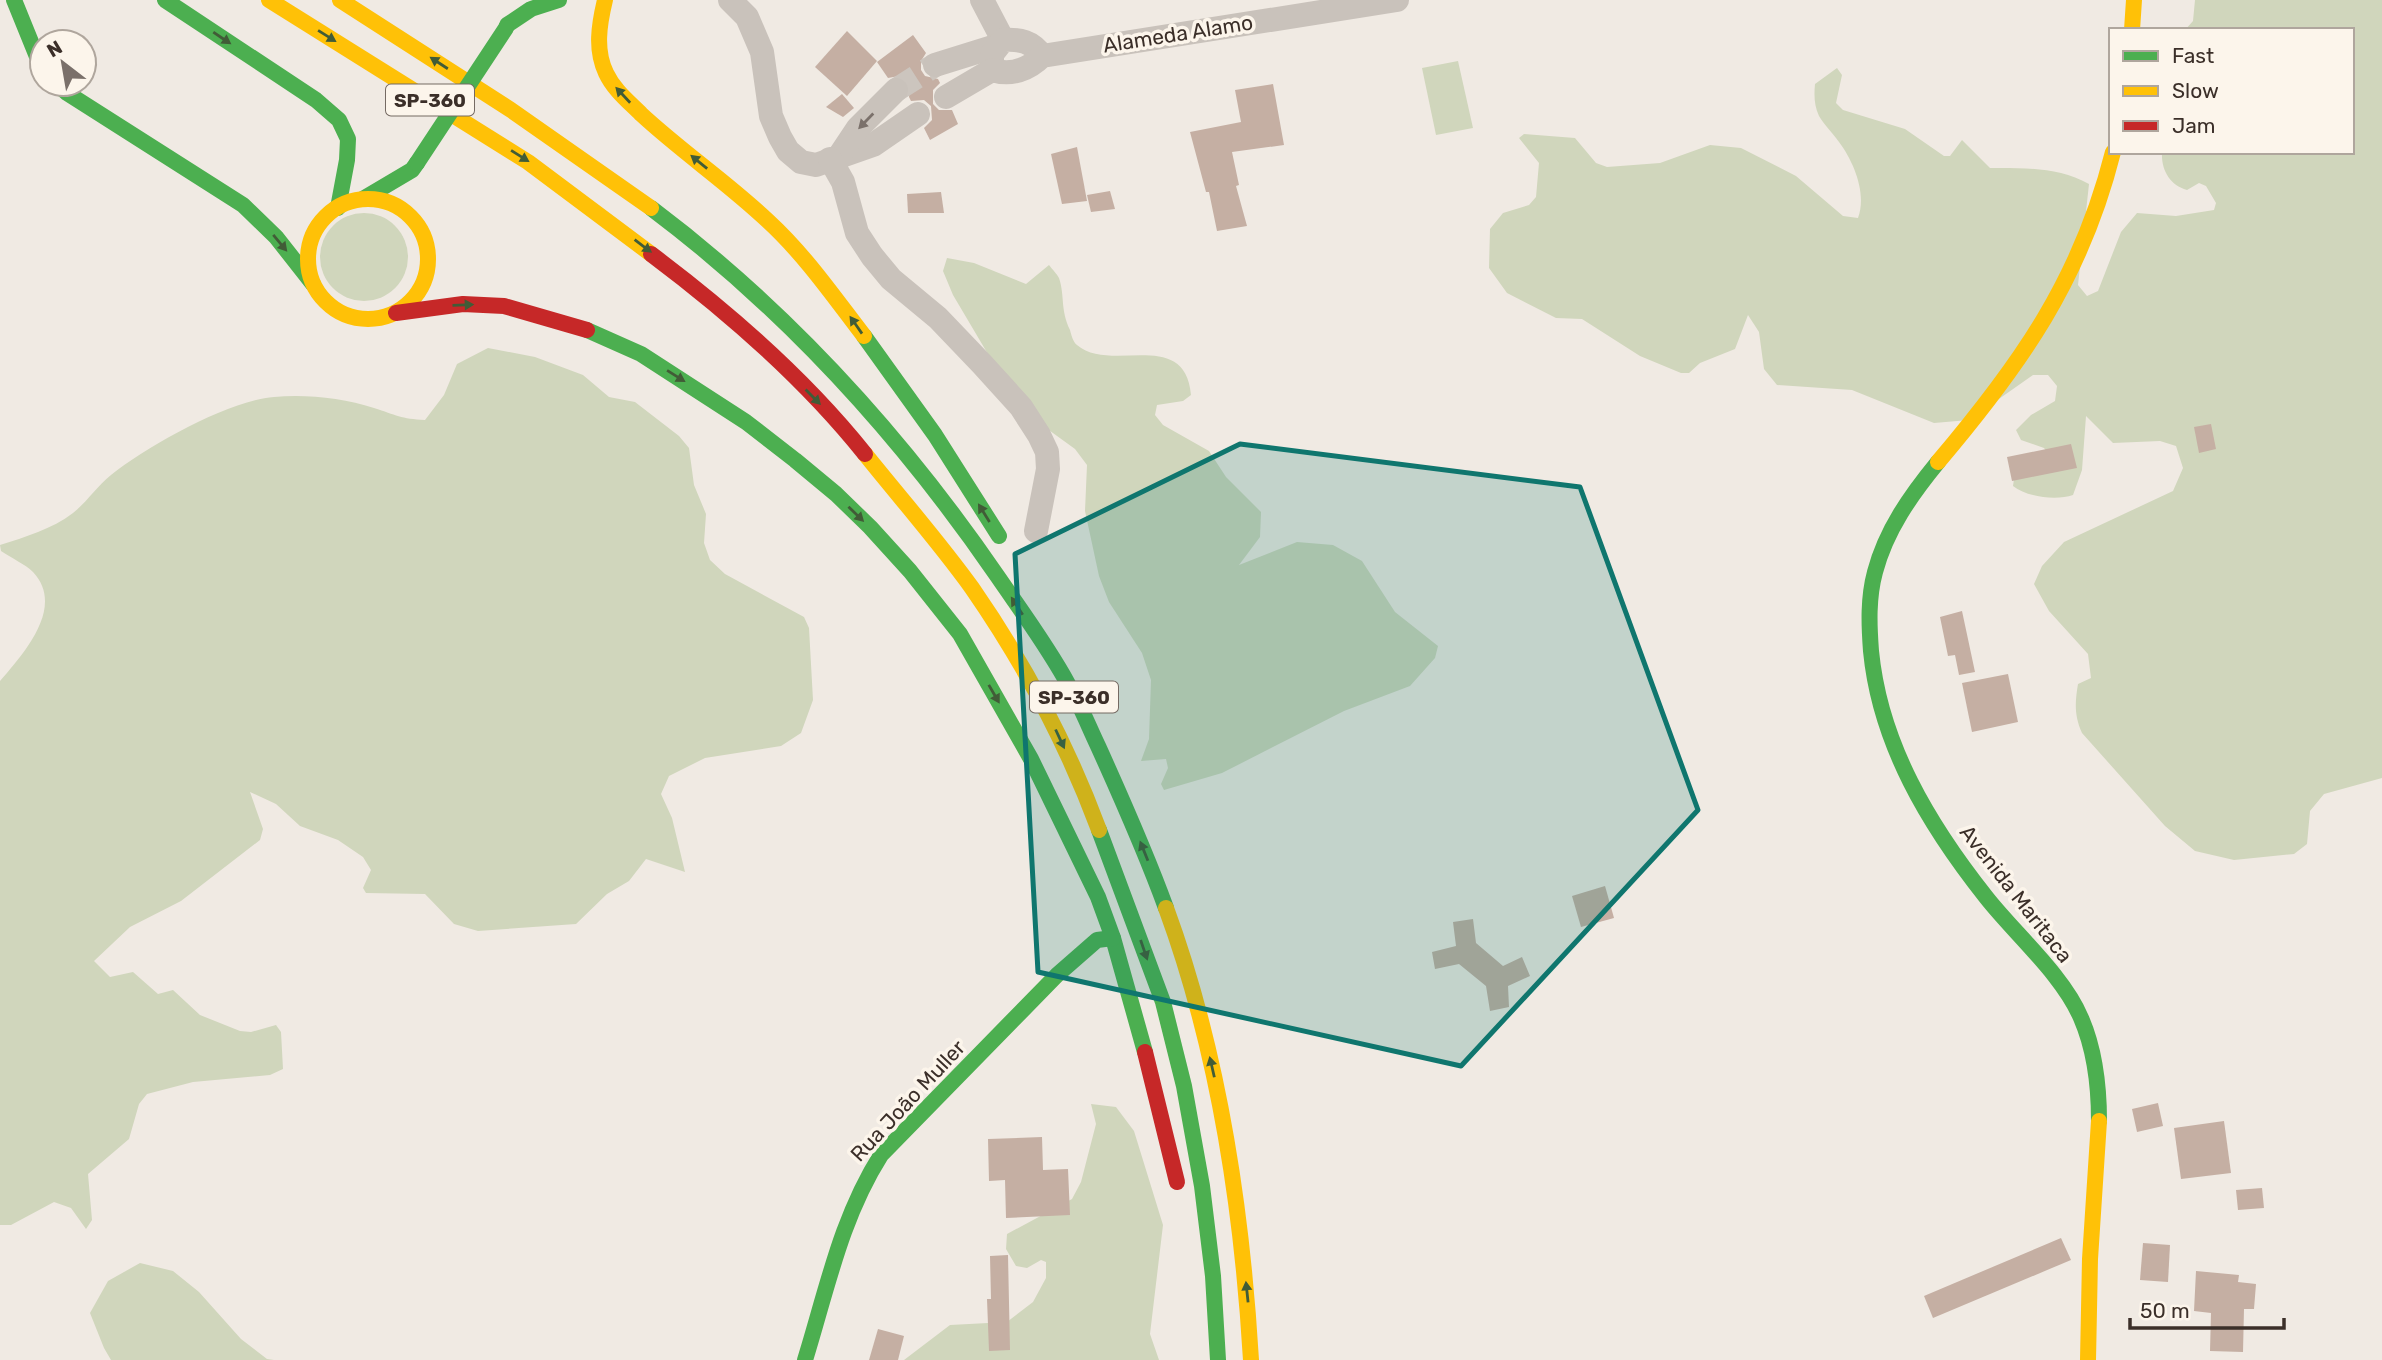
<svg xmlns="http://www.w3.org/2000/svg" width="2382" height="1360" viewBox="0 0 2382 1360" font-family="Rubik,sans-serif">
	<style>
		.green { fill: #d0d6bc }
		.building { fill: #c5afa3 }
		.lines { fill: none; stroke-linecap: round; stroke-linejoin: round }
		.street-tunnel { stroke: #ccc5be; stroke-width: 24; stroke-dasharray: 24 12; stroke-linecap: butt }
		.street { stroke: #c9c2bb; stroke-width: 24 }
		.fast { stroke: #4caf50; stroke-width: 16 }
		.slow { stroke: #ffc107; stroke-width: 16 }
		.jam { stroke: #c62828; stroke-width: 16 }
		.fast-bridge { stroke: #4caf50; stroke-width: 16 }
		.oneway { fill: #415c37 }
		.oneway2 { fill: #7b716b }
		.marked { fill: #0f766e; fill-opacity: 0.2; stroke: #0f766e; stroke-width: 5; stroke-linejoin: round }
		.labels { text-anchor: middle; stroke-width: 7; stroke-linejoin: round; paint-order: stroke }
		.shield { fill: #fcf5eb; stroke: #756a63; stroke-width: 2 }
		.shield-label { font-size: 19px; font-weight: bold; fill: #3b2f29 }
		.street-label { font-size: 21px; fill: #3b2f29; stroke: #fcf5eb }
	</style>
	<rect width="100%" height="100%" fill="#f0eae3"/>
	<g class="green">
		<path d="M2195,0H2382V778L2324,794L2310,811L2307,844L2294,854L2234,860L2195,851L2165,826L2082,733C2074,715 2075,702 2078,684L2091,678L2088,654L2049,611L2034,584L2042,566L2064,542L2173,491L2183,468L2176,446L2160,441L2113,443L2086,416L2082,470L2073,495C2056,501 2027,497 2013,486L2014,479L2050,456L2044,448L2021,440L2016,430L2031,415L2055,401L2057,386L2048,375H2033L1969,420L1934,423L1852,390L1777,385L1764,369L1759,332L1748,315L1735,349L1700,363L1689,373H1681L1640,356L1582,319L1556,318L1507,293L1489,268L1490,229L1503,213L1529,205L1536,197L1539,163L1519,138L1524,134L1575,138L1596,163L1607,167L1660,163L1710,145L1741,148L1796,176L1843,216L1858,218C1867,194 1854,162 1839,142C1833,133 1824,125 1819,116C1814,105 1814,95 1815,84L1837,68L1842,75L1836,103L1843,110L1905,129L1944,156H1950L1962,140L1990,168C2025,168 2058,167 2089,184L2078,285L2087,296L2098,291L2121,232L2137,213L2176,216L2214,210L2216,203L2206,186L2199,183L2187,190C2170,185 2161,170 2162,152H2352V30H2185L2193,21Z"/>
		<path d="M1458,61L1473,128L1436,135L1422,68Z"/>
		<circle cx="364" cy="257" r="44"/>
		<path d="M947,258L974,263L1026,284L1049,265C1052,269 1057,274 1059,278C1065,296 1060,309 1070,330C1071,334 1073,342 1077,345C1110,374 1185,327 1191,395L1183,401L1157,405L1155,415L1163,425L1209,451L1226,477L1261,512L1260,537L1239,565L1297,542L1333,545L1362,561L1395,612L1438,646L1435,658L1410,686L1344,711L1222,773L1164,790L1161,784L1168,768L1166,759L1141,761L1149,739L1151,680L1142,653L1109,602L1099,576L1085,511L1087,465L1075,449L1035,420L1008,388L953,295L943,271Z"/>
		<path d="M488,348L535,357L583,375L609,397L635,402L679,436L689,448L694,485L706,514L704,543L710,560L725,574L804,617L809,628L813,700L801,733L781,746L705,758L669,776L661,794L672,818L685,872L646,859L629,881L607,894L576,924L478,931L454,924L425,894L366,893L363,888L371,870L363,857L338,840L300,826L276,804L250,792L263,829L260,840L181,901L130,927L94,961L110,977L133,972L158,994L173,990L200,1015L240,1031L251,1032L276,1025L281,1032L283,1069L270,1075L193,1082L147,1094L139,1104L129,1139L88,1174L92,1220L86,1229L71,1208L54,1202L11,1225H0V681C23,654 66,607 33,572C25,564 11,558 1,551L0,545C25,537 52,529 73,513C87,502 97,486 111,475C148,446 227,401 274,397C306,394 343,398 374,408C396,415 401,419 425,420L444,395L457,364Z"/>
		<path d="M1091,1104L1116,1107L1134,1131L1163,1225L1150,1334L1159,1360H904L950,1325L1007,1322L1033,1302L1046,1278V1262L1041,1260L1027,1268L1016,1266L1006,1249L1007,1234L1072,1199L1081,1182L1096,1124Z"/>
		<path d="M140,1263L173,1271L199,1292L241,1339L267,1359L274,1360H111L104,1348L90,1313L108,1281Z"/>
	</g>
	<g class="building">
		<path d="M847,31L877,61L847,96L815,67Z"/>
		<path d="M913,35L926,53L921,61V70L925,76L938,79L940,83L933,90V104L939,110H952L958,124L930,140L924,128L932,120L931,106L924,100L911,101L909,97L910,87L907,80L899,76L888,78L877,62Z"/>
		<path d="M1273,84L1284,145L1232,152L1239,185L1236,186L1247,226L1217,231L1209,192H1206L1190,132L1241,122L1235,90Z"/>
		<path d="M842,94L854,108L843,117L826,107Z"/>
		<path d="M1077,147L1087,201L1062,204L1051,154Z"/>
		<path d="M1110,191L1115,209L1091,212L1087,195Z"/>
		<path d="M941,192L944,213H908L907,194Z"/>
		<path d="M2211,424L2216,449L2199,453L2194,427Z"/>
		<path d="M2071,444L2077,468L2012,481L2007,457Z"/>
		<path d="M1962,611L1975,672L1959,675L1955,655L1948,656L1940,617Z"/>
		<path d="M2008,674L2018,722L1972,732L1962,683Z"/>
		<path d="M1605,886L1614,918L1581,927L1572,896Z"/>
		<path d="M1473,919L1476,943L1503,966L1522,957L1530,976L1508,986L1509,1007L1490,1011L1486,986L1459,964L1435,969L1432,952L1456,946L1453,922Z"/>
		<path d="M2158,1103L2163,1126L2137,1132L2132,1109Z"/>
		<path d="M2224,1121L2231,1173L2181,1179L2174,1128Z"/>
		<path d="M1042,1137L1043,1170L1068,1169L1070,1215L1006,1218L1005,1180L989,1181L988,1139Z"/>
		<path d="M2262,1188L2264,1208L2238,1210L2236,1190Z"/>
		<path d="M2061,1238L2071,1260L1933,1318L1924,1296Z"/>
		<path d="M2143,1243L2170,1245L2168,1282L2140,1280Z"/>
		<path d="M1008,1255L1010,1350L989,1351L987,1299H991L990,1256Z"/>
		<path d="M2196,1271L2239,1275L2238,1282L2256,1284L2254,1309H2244L2243,1352L2210,1351L2211,1313L2194,1311Z"/>
		<path d="M878,1329L904,1336L898,1360H869Z"/>
	</g>
	<g class="lines">
		<path class="street-tunnel" d="M896,90L935,65"/>
		<g class="street">
			<path d="M730,0L747,17L762,52L771,116L780,137L788,151L801,162L816,165L873,145L918,114"/>
			<path d="M982,0L1003,40"/>
			<path d="M935,65L996,46"/>
			<path d="M992,70V54L1003,40C1020,39 1032,41 1042,56"/>
			<path d="M946,97L992,70C1011,76 1028,70 1042,56L1397,0"/>
			<path d="M840,155L858,128L896,90"/>
			<path d="M830,159L843,182L857,233L872,256L891,279L938,318L982,364L1021,407L1039,435L1047,452L1048,469L1036,531"/>
		</g>
		<g class="fast">
			<path d="M14,0L42,69"/>
			<path d="M165,0L316,100L339,120L348,139L347,160L338,208"/>
			<path d="M507,25L531,9L559,0"/>
			<path d="M57,84L67,93L243,205L276,237L313,284"/>
			<path d="M363,199L412,170L417,163"/>
			<path d="M651,208C788,311 902,437 998,577C1022,612 1048,647 1068,684C1080,704 1088,725 1098,746C1122,799 1146,853 1166,908"/>
			<path d="M587,330L641,354L746,422L795,460L836,494L870,527L910,571L960,634L1031,759L1098,897L1113,938L1145,1052"/>
			<path d="M864,336L935,435L999,536"/>
			<path d="M1938,462C1911,495 1886,530 1875,572C1868,598 1869,624 1871,651C1880,744 1929,825 1986,897C2015,934 2063,975 2081,1018C2095,1050 2099,1086 2099,1121"/>
			<path d="M1099,830L1163,1002L1184,1086L1202,1186L1213,1276L1218,1360"/>
			<path d="M805,1360C827,1289 841,1218 881,1155L1057,975L1097,940L1113,938"/>
		</g>
		<g class="slow">
			<path d="M269,0L528,162L651,254"/>
			<path d="M340,0L511,110L651,208"/>
			<path d="M605,0C599,25 595,50 606,73C614,90 628,101 641,114C682,152 728,183 768,221C805,255 834,297 864,336"/>
			<path d="M2132,30L2134,0"/>
			<circle cx="368" cy="259" r="60"/>
			<path d="M865,454C901,499 939,542 972,588C1024,663 1067,744 1099,830"/>
			<path d="M1938,462C2021,364 2081,279 2113,152"/>
			<path d="M1166,908C1219,1052 1242,1207 1251,1360"/>
			<path d="M2088,1360L2090,1259L2099,1121"/>
		</g>
		<g class="jam">
			<path d="M651,254C727,311 806,380 865,454"/>
			<path d="M396,313L463,304L504,306L587,330"/>
			<path d="M1145,1052L1177,1182"/>
		</g>
		<path class="fast-bridge" d="M417,163L506,28"/>
	</g>
	<defs><path id="oneway-solid" d="M-6-.8H1V-3.2L6.5 0L1 3.2V.8H-6Z" transform="scale(1.75)"/></defs>
	<g class="oneway">
		<use href="#oneway-solid" transform="translate(327 36) rotate(32)"/>
		<use href="#oneway-solid" transform="translate(222 38) rotate(34)"/>
		<use href="#oneway-solid" transform="translate(439 63) rotate(-147)"/>
		<use href="#oneway-solid" transform="translate(623 95) rotate(-133)"/>
		<use href="#oneway-solid" transform="translate(520 156) rotate(32)"/>
		<use href="#oneway-solid" transform="translate(699 162) rotate(-141)"/>
		<use href="#oneway-solid" transform="translate(280 243) rotate(50)"/>
		<use href="#oneway-solid" transform="translate(643 246) rotate(37)"/>
		<use href="#oneway-solid" transform="translate(463 305) rotate(-2)"/>
		<use href="#oneway-solid" transform="translate(856 325) rotate(-125)"/>
		<use href="#oneway-solid" transform="translate(676 376) rotate(32)"/>
		<use href="#oneway-solid" transform="translate(813 397) rotate(45)"/>
		<use href="#oneway-solid" transform="translate(984 513) rotate(-122)"/>
		<use href="#oneway-solid" transform="translate(856 514) rotate(44)"/>
		<use href="#oneway-solid" transform="translate(1017 606) rotate(-123)"/>
		<use href="#oneway-solid" transform="translate(994 694) rotate(60)"/>
		<use href="#oneway-solid" transform="translate(1060 739) rotate(65)"/>
		<use href="#oneway-solid" transform="translate(1144 851) rotate(-112)"/>
		<use href="#oneway-solid" transform="translate(1144 950) rotate(71)"/>
		<use href="#oneway-solid" transform="translate(1212 1067) rotate(-103)"/>
		<use href="#oneway-solid" transform="translate(1247 1292) rotate(-96)"/>
	</g>
	<use class="oneway2" href="#oneway-solid" transform="translate(866 121) rotate(134)"/>
	<path class="marked" d="M1240,444L1580,487L1698,810L1461,1066L1038,972L1015,554Z"/>
	<g class="labels">
		<g class="shield">
			<rect x="386" y="84.5" width="88" height="31" rx="5"/>
			<rect x="1030" y="681.5" width="88" height="31" rx="5"/>
		</g>
		<g class="shield-label">
			<text x="430" y="107">SP-360</text>
			<text x="1074" y="704">SP-360</text>
		</g>
		<g class="street-label">
			<text transform="translate(1178 34) rotate(-9)" y="7">Alameda Alamo</text>
			<text transform="translate(2016 894) rotate(52)" y="7">Avenida Maritaca</text>
			<text transform="translate(908 1101) rotate(-47)" y="7">Rua João Muller</text>
		</g>
	</g>
	<rect x="2109" y="28" width="245" height="126" fill="#fcf5eb" stroke="#afa69d" stroke-width="2"/>
	<rect x="2123" y="51" width="35" height="10" fill="#4caf50" stroke="#afa69d" stroke-width="2"/>
	<text x="2172" y="63" font-size="21" fill="#3b2f29">Fast</text>
	<rect x="2123" y="86" width="35" height="10" fill="#ffc107" stroke="#afa69d" stroke-width="2"/>
	<text x="2172" y="98" font-size="21" fill="#3b2f29">Slow</text>
	<rect x="2123" y="121" width="35" height="10" fill="#c62828" stroke="#afa69d" stroke-width="2"/>
	<text x="2172" y="133" font-size="21" fill="#3b2f29">Jam</text>
	<g transform="translate(63 63) rotate(329)"><circle r="33" fill="#fcf5eb" stroke="#afa69d" stroke-width="2"/>
	<path d="M0-5L12 26L0 18L-12 26Z" fill="#7a706a"/>
	<text y="-10" font-size="19" font-weight="bold" text-anchor="middle" fill="#3b2f29">N</text>
	</g>
	<path d="M2130 1318v10h154v-10" fill="none" stroke="#3b2f29" stroke-width="3.5"/>
	<text x="2140" y="1318" font-size="21" fill="#3b2f29" stroke="#fcf5eb" stroke-width="5" paint-order="stroke">50 m</text>
</svg>
